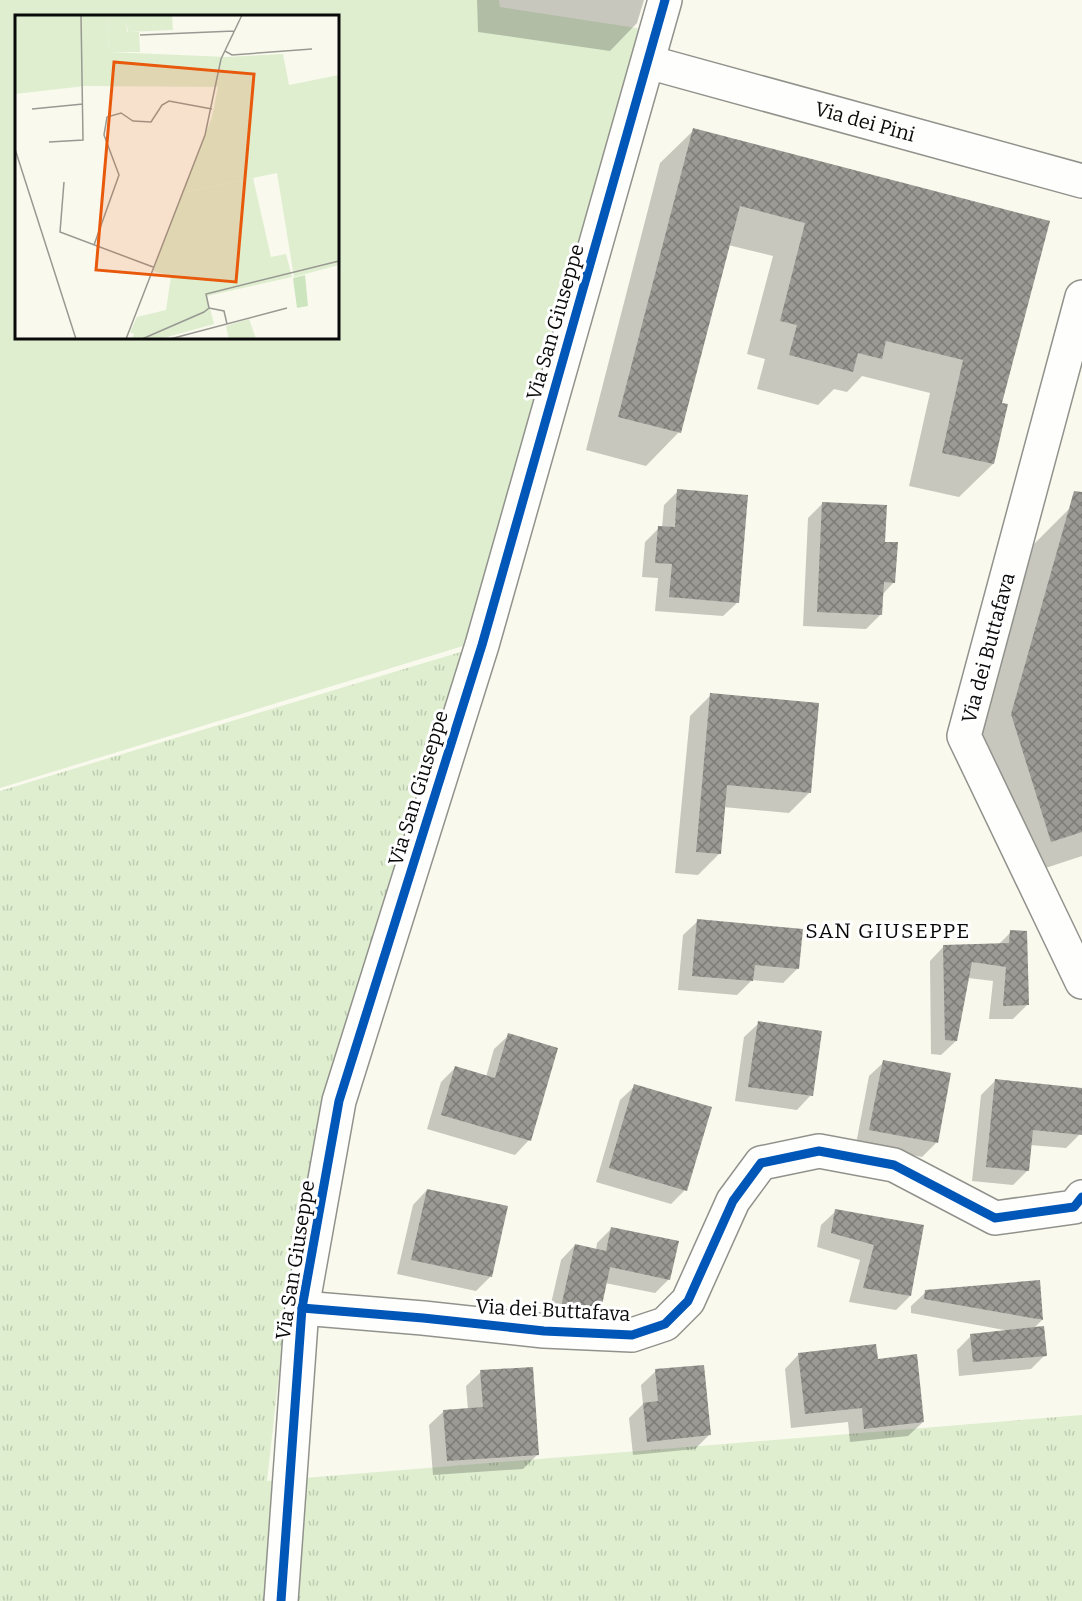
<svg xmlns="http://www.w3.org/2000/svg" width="1082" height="1601" viewBox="0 0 1082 1601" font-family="Bitter,serif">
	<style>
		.park { fill: url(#park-tufts) }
		.garden { fill: #deeecf; fill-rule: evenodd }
		.shadow { fill: #0003 }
		.building { fill: url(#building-cross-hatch) }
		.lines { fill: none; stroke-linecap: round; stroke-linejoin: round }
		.street-casing { stroke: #92928d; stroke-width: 36 }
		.street { stroke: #fefefc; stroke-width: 33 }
		.cycleway-casing { stroke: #fff; stroke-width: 13 }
		.cycleway { stroke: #0057b8; stroke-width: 9 }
		.labels { text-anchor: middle; stroke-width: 6; stroke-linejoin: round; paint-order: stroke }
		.street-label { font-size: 20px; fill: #0a0a0a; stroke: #fff }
		.neighbourhood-label { font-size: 21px; letter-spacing: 1.5px; fill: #0a0a0a; stroke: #fff }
		.inset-road { fill: none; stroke: #999993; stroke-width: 1.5 }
		.view { fill: #e8590c; fill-opacity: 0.15; stroke: #e8590c; stroke-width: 3 }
		.inset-edge { fill: none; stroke: #0a0a0a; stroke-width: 3 }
	</style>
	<defs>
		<pattern id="park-tufts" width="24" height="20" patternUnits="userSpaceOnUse" patternTransform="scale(1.5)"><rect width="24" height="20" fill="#deeecf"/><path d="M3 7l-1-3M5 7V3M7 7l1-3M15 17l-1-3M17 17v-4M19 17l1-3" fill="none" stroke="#bdcbb0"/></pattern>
		<pattern id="building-cross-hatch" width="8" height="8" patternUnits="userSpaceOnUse" patternTransform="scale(1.5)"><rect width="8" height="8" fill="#9c9a94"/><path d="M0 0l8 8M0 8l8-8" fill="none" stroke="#7d7c77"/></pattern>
	</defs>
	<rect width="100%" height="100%" fill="#f9f9ee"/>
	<path class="park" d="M477,647L329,1109L293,1248L267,1481L1082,1415V1601H0V791Z"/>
	<path class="garden" d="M0,0H499L500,7L643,29L476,642L0,788ZM16,16H338V338H16Z"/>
	<g class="shadow">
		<path d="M477,0H644L637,23L610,51L478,32Z"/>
		<path d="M694,130L1048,222L1000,404L993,464L959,497L909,486L930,393L862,376L847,392L834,389L818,405L757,389L765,359L747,354L773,256L728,245L679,432L646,466L586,450L660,163Z"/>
		<path d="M678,491L738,602L723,616L655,611L658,578L642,577L645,542L659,528H662L664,505Z"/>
		<path d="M823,503L884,543L894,582L882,595L881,614L866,629L803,626L808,518Z"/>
		<path d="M1071,507L1082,511V856L1015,878L975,752L1034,544Z"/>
		<path d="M711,695L810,792L789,813L723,807L719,854L698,875L675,873L690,716Z"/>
		<path d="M698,921L798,968L783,983L752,980L737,995L678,990L683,935Z"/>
		<path d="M1011,932L1028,1004L1013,1019H989L993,981L968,978L956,1041L941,1055L931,1054L930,961L944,946L998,945Z"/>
		<path d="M759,1023L811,1095L797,1110L735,1101L744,1037Z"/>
		<path d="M509,1035L529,1140L515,1155L427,1129L441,1082L456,1067L486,1077L494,1049Z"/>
		<path d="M884,1062L936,1143L922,1157L856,1144L869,1076Z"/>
		<path d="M996,1080L1082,1090L1080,1134L1066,1148L1030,1145L1027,1171L1013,1185L972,1181L981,1095Z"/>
		<path d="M635,1086L685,1190L671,1204L596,1182L620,1100Z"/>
		<path d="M427,1190L491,1276L476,1291L397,1274L413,1205Z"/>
		<path d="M836,1211L923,1227L910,1296L896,1310L849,1302L860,1260L817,1247L821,1225Z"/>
		<path d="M612,1228L669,1279L655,1293L605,1283L599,1314L584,1328L547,1321L561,1260L575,1245L596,1250L597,1243Z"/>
		<path d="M926,1292L1042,1320L1033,1329L1045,1355L1031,1369L959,1376L957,1350L971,1336L1010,1331L911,1313V1306Z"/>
		<path d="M799,1354L876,1360L923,1422L908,1436L850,1442L848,1422L791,1428L785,1369Z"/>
		<path d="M656,1371L709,1435L695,1449L633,1455L629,1418L643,1404L641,1385Z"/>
		<path d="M481,1372L537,1455L523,1469L433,1475L429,1425L444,1411L468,1409L466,1386Z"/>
	</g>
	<g class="building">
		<path d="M693,128L1050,221L1002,403L1008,404L994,464L942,453L963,360L886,341L882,359L858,353L853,372L789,355L797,325L780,321L805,223L740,206L681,433L618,417Z"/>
		<path d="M677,489L748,495L739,603L669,597L672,564L655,563L658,526L675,527Z"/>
		<path d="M1074,491L1082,492V832L1051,842L1011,714Z"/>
		<path d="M822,502L887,505L885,542H898L895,583L884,582L882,615L817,612Z"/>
		<path d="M710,693L819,703L811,793L727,785L721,854L696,852Z"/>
		<path d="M697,919L803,929L799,969L755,965L753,981L692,976Z"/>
		<path d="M1010,930L1027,931L1029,1005L1003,1006L1006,967L972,962L957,1041L945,1040L943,945L1009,943Z"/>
		<path d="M758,1021L822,1031L813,1096L748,1087Z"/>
		<path d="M508,1033L558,1048L531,1141L441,1115L455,1066L495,1078Z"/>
		<path d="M883,1060L951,1073L938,1143L869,1130Z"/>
		<path d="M995,1079L1082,1088V1135L1033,1130L1029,1171L986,1167Z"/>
		<path d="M634,1084L712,1107L687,1191L609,1168Z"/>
		<path d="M427,1189L508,1206L492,1277L411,1260Z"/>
		<path d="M835,1209L924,1225L911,1296L863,1288L874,1245L831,1233Z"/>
		<path d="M611,1227L679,1241L670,1280L610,1267L600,1315L561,1307L575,1244L606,1251Z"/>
		<path d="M1040,1280L1043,1320L924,1299L925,1290Z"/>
		<path d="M1044,1326L1047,1356L973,1362L970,1334Z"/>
		<path d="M876,1344L878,1359L917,1354L924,1422L864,1429L862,1408L805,1414L798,1353Z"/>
		<path d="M704,1365L711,1435L647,1442L643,1403L658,1401L655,1369Z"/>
		<path d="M533,1367L539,1455L447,1461L443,1410L483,1407L480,1370Z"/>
	</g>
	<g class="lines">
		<defs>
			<g id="street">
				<path id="s1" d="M648,62L1082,181"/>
				<path d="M1082,297L964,736L1082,982"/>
				<path d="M302,1308L423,1318L544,1331L632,1335L665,1324L688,1301L733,1201L761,1163L819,1151L894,1165L995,1218L1074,1207L1082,1197"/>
				<path d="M281,1601L302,1308L339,1101L482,645L665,0"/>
			</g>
		</defs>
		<use href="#street" class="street-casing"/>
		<use href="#street" class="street"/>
		<defs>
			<g id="cycleway">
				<path d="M302,1308L423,1318L544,1331L632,1335L665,1324L688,1301L733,1201L761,1163L819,1151L894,1165L995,1218L1074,1207L1082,1197"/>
				<path d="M281,1601L302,1308L339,1101L482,645L665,0"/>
			</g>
		</defs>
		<use href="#cycleway" class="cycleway-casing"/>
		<use href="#cycleway" class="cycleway"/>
	</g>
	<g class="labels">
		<g class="street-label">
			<text dy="7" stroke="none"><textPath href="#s1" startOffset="225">Via dei Pini</textPath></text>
			<text transform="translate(555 322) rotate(-74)" y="7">Via San Giuseppe</text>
			<text transform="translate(988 648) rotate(-75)" y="7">Via dei Buttafava</text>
			<text transform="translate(418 788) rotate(-73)" y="7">Via San Giuseppe</text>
			<text transform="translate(295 1260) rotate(-81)" y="7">Via San Giuseppe</text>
			<text transform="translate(553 1310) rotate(3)" y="7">Via dei Buttafava</text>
		</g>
		<g class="neighbourhood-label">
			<text x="888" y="938">SAN GIUSEPPE</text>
		</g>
	</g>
	<g transform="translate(15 15)">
		<rect width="324" height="324" fill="#f9f9ee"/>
		<path d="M92,0L111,1L112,17H124L125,37H94Z" fill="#deeecf"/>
		<path d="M290,260L293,291L282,293L278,263Z" fill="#cce5be"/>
		<path d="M0,0H92L94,37L211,42L268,39L274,70L324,60V250L279,262L262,158L167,178L197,102L203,72L70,71L0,79Z" fill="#deeecf"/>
		<path d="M110,0H157L158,15L113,17ZM238,163L256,242L271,239L277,262L192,281L199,309L145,324H117L119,319L115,317L122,302L151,295L156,261L138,256L167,178ZM234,304L241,324H214L211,311Z" fill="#deeecf"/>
		<path class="inset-road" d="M125,20L219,16M210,36L217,40L297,34M17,94L68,89M34,127L68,125L66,0M0,134L61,324M49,167L45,217L138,252M79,230L104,160L89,120L92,102L106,98L118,106L136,107L147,90L154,86L197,94M194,293L209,296L212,309M111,324L190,120L206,44L227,0M127,324L189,297L194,293L191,279L324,246M155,324L272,293"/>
		<path class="view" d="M99,47L239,59L221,267L81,255Z"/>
		<rect width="324" height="324" class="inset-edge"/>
	</g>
</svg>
